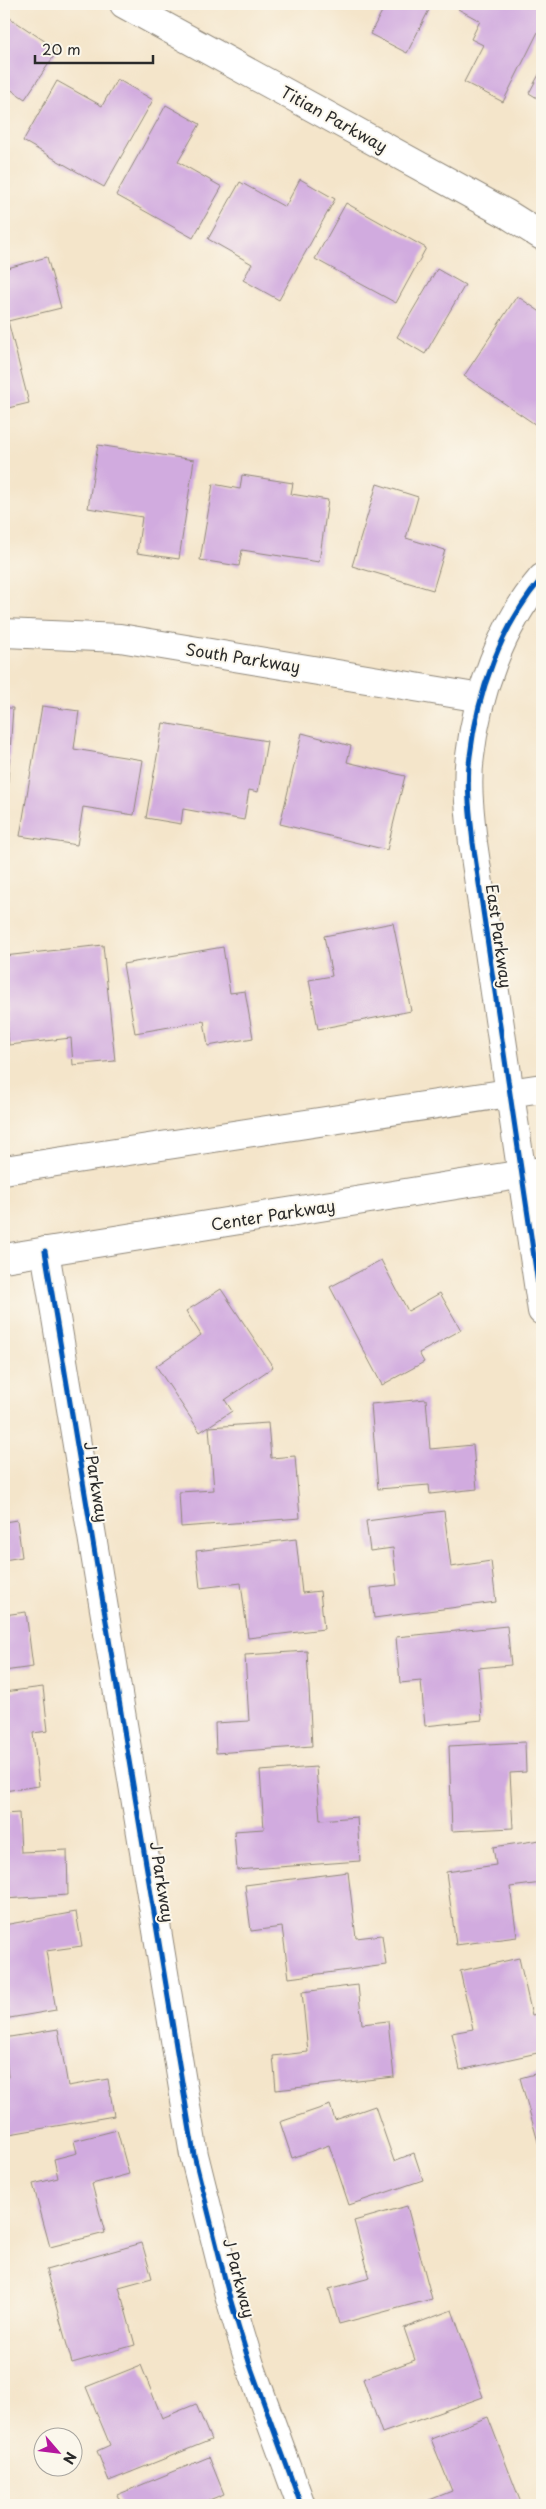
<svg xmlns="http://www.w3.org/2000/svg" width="546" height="2509" viewBox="0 0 546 2509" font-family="'Playpen Sans',sans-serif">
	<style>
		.building { fill: #d1abdf }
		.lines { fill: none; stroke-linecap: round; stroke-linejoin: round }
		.minor-casing { stroke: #90887a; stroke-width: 30 }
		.tertiary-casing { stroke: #90887a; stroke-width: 30 }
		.minor { stroke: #fff; stroke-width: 28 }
		.tertiary { stroke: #fff; stroke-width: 28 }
		.cycleway-casing { stroke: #fbf7ec; stroke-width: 8 }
		.cycleway { stroke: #0057b8; stroke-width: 5 }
		.labels { text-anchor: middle; stroke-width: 4; stroke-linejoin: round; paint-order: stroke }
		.street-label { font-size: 16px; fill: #2b2b2b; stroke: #fbf7ec }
	</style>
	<rect width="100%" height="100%" fill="#fbf7ec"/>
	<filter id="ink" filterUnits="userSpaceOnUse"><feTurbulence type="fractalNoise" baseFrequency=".02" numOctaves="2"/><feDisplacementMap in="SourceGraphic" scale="10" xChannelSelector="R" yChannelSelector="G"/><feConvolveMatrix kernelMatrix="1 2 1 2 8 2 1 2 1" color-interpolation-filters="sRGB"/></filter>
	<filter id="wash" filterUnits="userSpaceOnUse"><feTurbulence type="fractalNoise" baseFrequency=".0096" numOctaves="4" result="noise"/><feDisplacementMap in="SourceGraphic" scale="20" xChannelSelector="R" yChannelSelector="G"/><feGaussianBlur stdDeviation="1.12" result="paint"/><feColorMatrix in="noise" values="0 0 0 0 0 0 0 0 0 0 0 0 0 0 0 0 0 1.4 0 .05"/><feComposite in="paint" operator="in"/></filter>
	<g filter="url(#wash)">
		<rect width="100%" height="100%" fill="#f4e5ca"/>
		<g id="blocks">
			<g class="building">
				<path d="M386,4H432L407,53L370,34Z"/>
				<path d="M461,4H542V24L503,102L464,82L483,45L471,39L480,21L458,9Z"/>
				<path d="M4,14L58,50L25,99L4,85Z"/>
				<path d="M542,69V101L529,93Z"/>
				<path d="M117,79L153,100L104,187L23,141L57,81L102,106Z"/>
				<path d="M166,105L200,124L178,162L222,187L193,238L116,195Z"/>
				<path d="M300,179L335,199L279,300L243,280L252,264L208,239L240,182L285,207Z"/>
				<path d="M346,203L426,248L396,303L315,259Z"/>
				<path d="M47,257L61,308L8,321L29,403L4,409V269Z"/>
				<path d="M437,269L465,285L425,354L397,337Z"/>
				<path d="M517,296L542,313V429L464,376Z"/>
				<path d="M98,445L194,460L179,559L137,553L142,517L88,508Z"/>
				<path d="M242,475L293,483L291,494L328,500L319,562L242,550L239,566L200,560L213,484L240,489Z"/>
				<path d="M377,484L418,497L406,538L445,550L433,590L352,566Z"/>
				<path d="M42,706L79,711L74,749L143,760L134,815L83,807L77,845L20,836Z"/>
				<path d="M4,708H13L6,809H4Z"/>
				<path d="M163,723L267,741L258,792L249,790L244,820L183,809L181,824L146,818Z"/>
				<path d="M302,733L351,746L347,762L405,776L387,850L280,824Z"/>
				<path d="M393,923L411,1011L318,1029L309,980L332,976L324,936Z"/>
				<path d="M103,945L115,1061L73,1065L71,1038L9,1045L4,996V956Z"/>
				<path d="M223,947L230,993L245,991L253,1038L208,1046L204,1021L135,1033L123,964Z"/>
				<path d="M381,1260L408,1311L440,1293L461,1330L419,1353L424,1362L382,1385L330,1287Z"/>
				<path d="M221,1289L273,1367L225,1400L232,1411L200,1432L156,1366L201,1335L186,1311Z"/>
				<path d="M426,1399L430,1449L473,1445L477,1489L430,1494L429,1485L378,1489L371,1404Z"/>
				<path d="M268,1423L271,1458L295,1456L300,1518L181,1527L179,1492L214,1490L209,1427Z"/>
				<path d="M444,1511L451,1567L491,1561L496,1602L374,1618L371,1588L397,1585L393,1548L370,1551L366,1521Z"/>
				<path d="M17,1520L22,1557L4,1560V1522Z"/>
				<path d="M296,1539L302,1593L320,1591L324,1629L248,1638L241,1583L200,1588L196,1551Z"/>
				<path d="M26,1612L33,1667L4,1671V1615Z"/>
				<path d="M507,1626L511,1665L478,1668L482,1720L425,1726L421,1681L400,1683L396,1637Z"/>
				<path d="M307,1651L312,1746L216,1753L215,1723L249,1721L245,1655Z"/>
				<path d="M43,1687L48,1731L33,1733L39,1786L4,1791V1692Z"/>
				<path d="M525,1742L526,1772L510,1773L513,1828L452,1831L449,1746Z"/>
				<path d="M316,1767L320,1820L357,1817L360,1861L237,1870L234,1831L264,1829L260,1771Z"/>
				<path d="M19,1813L21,1852L67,1850L68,1895L4,1899V1814Z"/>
				<path d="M540,1840L542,1883L510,1887L517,1937L456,1945L446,1872L496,1865L493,1847Z"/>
				<path d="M348,1872L356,1938L382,1935L386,1965L289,1978L282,1927L251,1931L245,1885Z"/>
				<path d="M76,1912L82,1946L46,1951L56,2010L4,2019V1925Z"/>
				<path d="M519,1958L532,2015L542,2013V2052L460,2070L452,2033L473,2029L460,1971Z"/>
				<path d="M358,1985L362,2024L388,2021L394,2077L276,2090L273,2056L308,2052L302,1992Z"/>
				<path d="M58,2029L68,2086L108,2079L114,2116L4,2135V2078L8,2077L4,2038Z"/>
				<path d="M542,2072V2156L520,2078Z"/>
				<path d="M330,2105L335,2120L375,2106L394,2161L414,2153L423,2180L349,2205L329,2145L292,2158L280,2122Z"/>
				<path d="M117,2130L129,2174L92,2184L105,2233L50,2247L33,2184L58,2178L54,2159L77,2153L74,2141Z"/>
				<path d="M407,2206L432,2299L339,2324L329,2289L370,2278L354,2221Z"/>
				<path d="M142,2243L152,2278L119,2287L135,2345L72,2363L46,2270Z"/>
				<path d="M452,2310L483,2397L382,2433L363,2379L415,2360L404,2328Z"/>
				<path d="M141,2365L162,2418L196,2404L211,2440L109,2481L97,2451L110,2445L86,2387Z"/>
				<path d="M488,2417L521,2503L516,2505H417L452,2491L431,2439Z"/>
				<path d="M209,2457L224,2494L197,2505H122L117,2495Z"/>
			</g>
		</g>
	</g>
	<g filter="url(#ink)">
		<use href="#blocks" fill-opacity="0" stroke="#90887a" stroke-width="1"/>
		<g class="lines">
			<defs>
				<g id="minor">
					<path d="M124,4L507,214L542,236"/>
					<path d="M4,633L120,638L481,698"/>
					<path d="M45,1251L194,2155L229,2295L250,2365L301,2505"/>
				</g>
				<g id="tertiary">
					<path d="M542,578C501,626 477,694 470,756C466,785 470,814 473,843L542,1311"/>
					<path d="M4,1170L542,1088"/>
					<path d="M4,1258L542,1171"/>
				</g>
			</defs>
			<use href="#minor" class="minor-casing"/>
			<use href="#tertiary" class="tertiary-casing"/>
			<use href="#minor" class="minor"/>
			<use href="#tertiary" class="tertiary"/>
			<defs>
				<g id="cycleway">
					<path d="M542,578C501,626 477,694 470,756C466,785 470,814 473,843L542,1311"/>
					<path d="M45,1251L194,2155L229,2295L250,2365L301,2505"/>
				</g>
			</defs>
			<use href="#cycleway" class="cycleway-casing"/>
			<use href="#cycleway" class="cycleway"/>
		</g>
	</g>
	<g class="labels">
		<g class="street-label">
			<text transform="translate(334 119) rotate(29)" y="6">Titian Parkway</text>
			<text transform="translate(243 658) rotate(9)" y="6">South Parkway</text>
			<text transform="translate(499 936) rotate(82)" y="6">East Parkway</text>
			<text transform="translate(273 1215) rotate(-9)" y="6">Center Parkway</text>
			<text transform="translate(96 1482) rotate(81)" y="6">J Parkway</text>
			<text transform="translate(162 1882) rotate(81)" y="6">J Parkway</text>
			<text transform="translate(239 2278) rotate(75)" y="6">J Parkway</text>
		</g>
	</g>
	<rect width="546" height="2509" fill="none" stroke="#fbf7ec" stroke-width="20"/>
	<g transform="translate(58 2452) rotate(118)"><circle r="24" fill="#fbf7ec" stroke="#a8a59f"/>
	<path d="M0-4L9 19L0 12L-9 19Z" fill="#b5179e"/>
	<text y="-8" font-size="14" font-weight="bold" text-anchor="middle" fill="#2b2b2b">N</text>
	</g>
	<path d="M35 55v8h118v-8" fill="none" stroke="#2b2b2b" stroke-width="2.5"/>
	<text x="42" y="55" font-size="15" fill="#2b2b2b" stroke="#fbf7ec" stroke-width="4" paint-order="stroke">20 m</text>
</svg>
